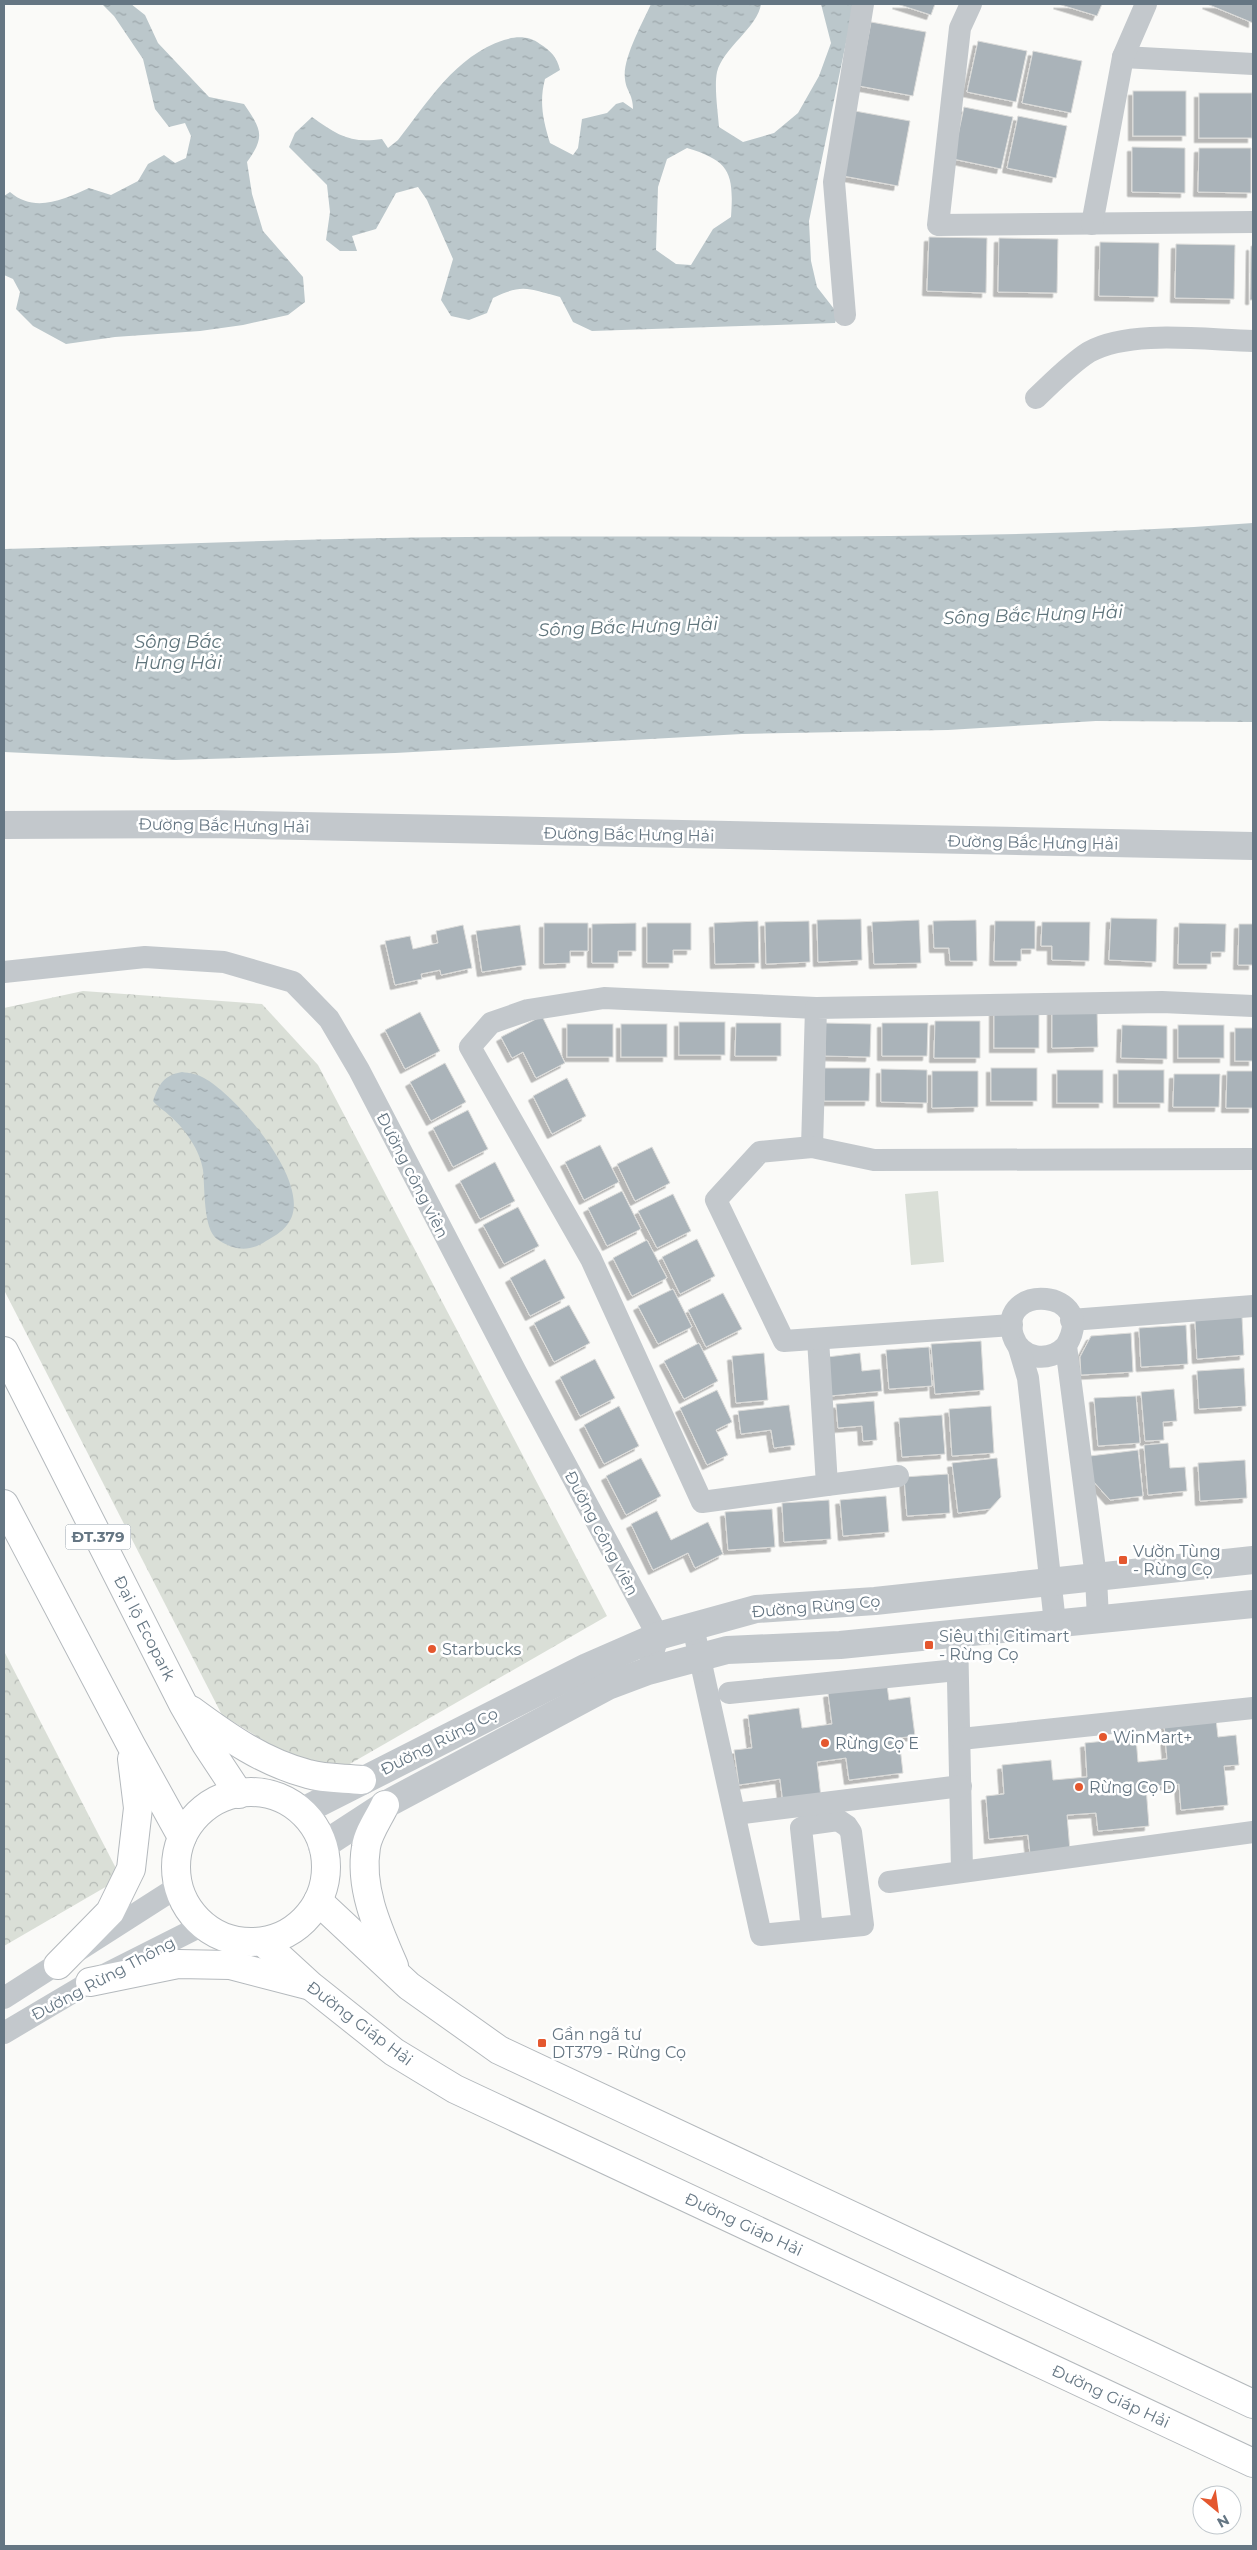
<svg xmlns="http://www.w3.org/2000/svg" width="1257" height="2550" viewBox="0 0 1257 2550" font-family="Montserrat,sans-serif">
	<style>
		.park { fill: url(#park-crowns) }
		.pitch { fill: #dadfd7 }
		.water { fill: url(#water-ripples); fill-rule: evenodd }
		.building { fill: #aab3b9; stroke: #dcdcda; filter: url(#shadow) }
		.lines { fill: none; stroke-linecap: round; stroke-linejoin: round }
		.trunk-casing { stroke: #b4b9bd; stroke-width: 30 }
		.minor { stroke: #c3c8cc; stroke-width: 22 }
		.tertiary { stroke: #c3c8cc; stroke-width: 28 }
		.trunk { stroke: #fff; stroke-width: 28 }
		.poi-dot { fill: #e4572e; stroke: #fff; stroke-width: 2 }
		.labels { text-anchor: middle; stroke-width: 5; stroke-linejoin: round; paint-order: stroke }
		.shield { fill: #fff; stroke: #939fa8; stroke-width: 1 }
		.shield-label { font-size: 15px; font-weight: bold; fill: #657683 }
		.street-label { font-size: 16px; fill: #657683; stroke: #fff }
		.poi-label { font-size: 16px; fill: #657683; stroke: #fff; text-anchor: start }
		.water-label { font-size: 18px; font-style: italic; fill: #60757c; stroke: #fff }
	</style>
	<defs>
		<pattern id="park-crowns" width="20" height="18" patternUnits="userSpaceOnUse" patternTransform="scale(1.25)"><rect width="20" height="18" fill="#dadfd7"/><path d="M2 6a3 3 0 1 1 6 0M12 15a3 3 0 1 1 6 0" fill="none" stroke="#b4b9b4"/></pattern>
		<pattern id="water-ripples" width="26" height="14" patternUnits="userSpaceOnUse" patternTransform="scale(1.25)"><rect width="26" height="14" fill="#bbc7cb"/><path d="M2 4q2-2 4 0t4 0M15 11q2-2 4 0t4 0" fill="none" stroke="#9ca6aa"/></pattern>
		<filter id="shadow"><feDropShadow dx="-4.5" dy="4.5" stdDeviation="0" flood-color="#0004"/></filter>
	</defs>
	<rect width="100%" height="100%" fill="#fafaf8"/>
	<g class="park">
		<path d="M83,991L262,1004L318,1065L607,1616L348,1765L297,1761L222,1715L4,1290V1008Z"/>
		<path d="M4,1651L121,1878L4,1946Z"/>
	</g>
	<path class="pitch" d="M938,1191L944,1262L911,1265L905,1194Z"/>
	<g class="water">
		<path d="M102,4H131L145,15L158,43L209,97L244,104C261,129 266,136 247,162L252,194L263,231L303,277L305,302L288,315L243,325L200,331L115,337L66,344L33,326L16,309L20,292L13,279L4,275V196L10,192C34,213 63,200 89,188L111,195L138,181L148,164L164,155L175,163L186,158L191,136L185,123L169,127L155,109L143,59L114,16Z"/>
		<path d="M651,4H761C758,27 723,48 717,72C714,86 718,113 719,127L743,142L774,133L798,113L819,76L831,43L821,4H854L809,221L811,261L817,287L838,314L835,323L592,331L573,322L560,297C529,289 523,283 493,298L487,313L469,320L451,316L441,300L453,259L427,200L418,187L396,193L376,229L352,236L357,251H340L326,240L330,212L327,185L289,147L295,133L312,117C337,135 351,144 382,139L388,148L398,140C428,102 455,56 504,40C517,36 529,36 540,44C551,51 557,57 560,70L545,79C539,102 543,120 550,143L573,155L578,148L582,119L607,113L616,104L623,102L633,109C633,94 626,91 625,79C622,59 643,22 651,4ZM687,148C730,161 734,173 731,217L713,229L691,265L676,264L656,250L658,187L667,159Z"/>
		<path d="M1253,523V722L1096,721L948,730L742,734L395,753L175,760L4,752V549C159,545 314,538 468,537C730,535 992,542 1253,523Z"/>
		<path d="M182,1072C189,1073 198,1074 204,1078C236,1095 318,1188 287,1225C282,1232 273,1237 266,1241C250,1252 234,1251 217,1239C203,1229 205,1187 203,1170C200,1150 185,1129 170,1116C164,1110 159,1108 153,1101C159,1084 164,1075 182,1072Z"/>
	</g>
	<g class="building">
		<path d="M897,4H935L931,15Z"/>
		<path d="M1058,4H1102L1097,16Z"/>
		<path d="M1207,4H1253V23Z"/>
		<path d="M871,22L926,32L913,96L859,86Z"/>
		<path d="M978,41L1027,51L1016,102L967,92Z"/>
		<path d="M1033,51L1082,61L1071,113L1022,103Z"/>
		<rect x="1133" y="91" width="53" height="45"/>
		<rect x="1199" y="93" width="53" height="45"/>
		<path d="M964,107L1013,117L1001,169L953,159Z"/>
		<path d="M855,111L910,121L898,186L843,176Z"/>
		<path d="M1018,116L1067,126L1056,178L1007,168Z"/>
		<path d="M1132,147L1185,148V193L1132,192Z"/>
		<path d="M1199,148H1251V193L1198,192Z"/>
		<path d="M929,237L987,238L986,293L927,291Z"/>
		<path d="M999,238L1058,239L1057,293L998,292Z"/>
		<path d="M1100,242L1159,243L1158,297L1099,296Z"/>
		<path d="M1176,244L1235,245L1234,299L1175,298Z"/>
		<path d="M1251,246H1253V300H1250Z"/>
		<path d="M1111,918L1157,919L1156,962L1109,960Z"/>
		<path d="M861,919L862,960L818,962L817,920Z"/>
		<path d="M919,920L921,963L874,964L872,922Z"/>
		<path d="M976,920L977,961H950L949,948H934L933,921Z"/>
		<path d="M758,921L759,963L715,964L714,923Z"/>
		<path d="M809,921L810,962L766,964L765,922Z"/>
		<path d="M995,921H1035V949H1021V961H994Z"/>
		<path d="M1042,922H1090L1089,961L1052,960V946H1041Z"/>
		<path d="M544,923H588V951H570V963L544,964Z"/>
		<path d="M636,923V951H618V963H592V924Z"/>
		<path d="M647,923H691V950H673V963H647Z"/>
		<path d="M1179,923L1226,924L1225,952H1211V964H1178Z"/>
		<path d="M1239,924H1253V965H1238Z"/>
		<path d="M463,925L472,968L441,975L440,970L421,974L422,979L395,985L385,941L410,936L413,949L438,943L436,931Z"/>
		<path d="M520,925L526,965L482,972L476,931Z"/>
		<path d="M1097,1008L1098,1047L1052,1048V1009Z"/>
		<rect x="994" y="1009" width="45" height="39"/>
		<path d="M420,1012L440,1051L405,1069L385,1030Z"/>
		<path d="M542,1016L565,1063L536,1078L523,1052L512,1058L501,1037Z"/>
		<path d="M935,1021H980V1058H934Z"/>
		<rect x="679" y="1022" width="46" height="33"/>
		<path d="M736,1023H781V1056H735Z"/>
		<path d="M825,1023L871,1024L870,1057L825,1056Z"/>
		<path d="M882,1023H928L927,1056H882Z"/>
		<rect x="567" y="1024" width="46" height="33"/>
		<rect x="621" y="1024" width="46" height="33"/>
		<path d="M1122,1025L1167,1026V1059L1121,1058Z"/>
		<rect x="1178" y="1025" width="46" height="33"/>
		<rect x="1235" y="1028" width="18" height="33"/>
		<path d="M445,1063L466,1102L431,1121L410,1082Z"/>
		<path d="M824,1068H870L869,1101H824Z"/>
		<rect x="991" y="1068" width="46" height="33"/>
		<path d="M881,1069L927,1070V1103L881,1102Z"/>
		<rect x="1057" y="1070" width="46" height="33"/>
		<rect x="1118" y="1070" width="46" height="33"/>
		<path d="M932,1071H978V1107L932,1108Z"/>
		<path d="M1227,1071H1253V1108H1226Z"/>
		<path d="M1174,1074H1220L1219,1107H1173Z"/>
		<path d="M567,1078L586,1116L552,1134L533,1096Z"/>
		<path d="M468,1110L488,1149L453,1167L433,1128Z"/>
		<path d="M600,1145L619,1182L584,1200L565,1162Z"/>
		<path d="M652,1147L670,1183L635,1201L617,1164Z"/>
		<path d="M495,1162L515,1201L480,1219L460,1181Z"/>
		<path d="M622,1191L641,1229L607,1246L588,1208Z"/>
		<path d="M673,1194L691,1231L657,1248L638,1211Z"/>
		<path d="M518,1207L539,1246L504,1264L483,1225Z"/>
		<path d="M697,1239L715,1276L680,1294L662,1257Z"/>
		<path d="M647,1240L667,1278L632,1296L613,1258Z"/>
		<path d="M545,1259L565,1298L530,1316L510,1278Z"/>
		<path d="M673,1289L692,1327L658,1344L638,1306Z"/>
		<path d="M723,1293L742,1329L706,1347L688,1310Z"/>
		<path d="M569,1305L590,1343L554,1362L534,1323Z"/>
		<path d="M1242,1317L1244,1355L1197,1359L1195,1320Z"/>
		<path d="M1186,1325L1188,1364L1141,1367L1139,1328Z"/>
		<path d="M1131,1333L1133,1372L1081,1375L1080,1357L1091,1336Z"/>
		<path d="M981,1341L984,1390L935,1394L931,1344Z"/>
		<path d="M699,1343L718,1381L684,1399L664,1361Z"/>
		<path d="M929,1347L932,1386L889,1389L886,1350Z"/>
		<path d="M764,1353L768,1400L736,1403L732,1356Z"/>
		<path d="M860,1353L862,1371L880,1369L882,1391L830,1396L827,1357Z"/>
		<path d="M595,1359L615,1398L580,1416L560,1377Z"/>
		<path d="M1244,1368L1246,1406L1199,1409L1197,1371Z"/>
		<path d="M1174,1389L1177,1421L1163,1422L1164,1440L1145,1441L1141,1392Z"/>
		<path d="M717,1390L732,1422L716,1430L728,1455L707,1465L680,1408Z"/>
		<path d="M1136,1396L1140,1443L1098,1446L1094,1398Z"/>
		<path d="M874,1401L877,1440L863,1441L862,1426L838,1428L836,1404Z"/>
		<path d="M789,1405L795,1445L774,1448L771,1430L741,1434L738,1411Z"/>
		<path d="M619,1406L639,1446L604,1464L584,1425Z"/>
		<path d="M991,1406L994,1453L952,1456L949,1409Z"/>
		<path d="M942,1415L945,1454L902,1457L899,1418Z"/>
		<path d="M1168,1443L1170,1468L1185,1467L1187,1491L1148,1495L1144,1445Z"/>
		<path d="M1138,1450L1143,1496L1110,1500L1093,1481L1090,1456Z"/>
		<path d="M641,1458L661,1496L626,1515L606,1476Z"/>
		<path d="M997,1458L1001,1497L990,1509L958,1513L952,1463Z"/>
		<path d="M1245,1460L1247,1498L1200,1501L1198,1463Z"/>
		<path d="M948,1474L950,1513L907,1516L904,1477Z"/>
		<path d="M886,1496L889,1532L843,1536L840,1500Z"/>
		<path d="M829,1500L831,1539L784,1542L782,1503Z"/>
		<path d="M772,1509L775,1547L728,1550L725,1512Z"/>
		<path d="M657,1511L671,1540L708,1522L723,1554L695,1568L688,1553L653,1570L631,1524Z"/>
		<path d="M887,1685L889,1700L910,1697L915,1736L899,1738L903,1773L849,1780L846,1758L817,1762L821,1798L783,1803L780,1779L739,1785L734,1750L752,1748L748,1715L799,1708L802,1728L832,1724L828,1693Z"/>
		<path d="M1216,1719L1218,1737L1236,1735L1239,1765L1224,1766L1228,1805L1181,1810L1179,1784L1146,1787L1149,1826L1098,1831L1096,1813L1067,1815L1070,1851L1030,1854L1028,1835L989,1839L986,1796L1004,1794L1002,1765L1051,1760L1053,1780L1087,1777L1085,1743L1136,1738L1138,1762L1167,1759L1164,1724Z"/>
	</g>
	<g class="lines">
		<defs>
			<g id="trunk">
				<path d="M4,1351L183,1704L206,1744L239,1794"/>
				<path d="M4,1504L131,1745L182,1837"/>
				<path d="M191,1710C229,1738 263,1762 308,1774C325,1779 345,1778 362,1780"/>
				<circle cx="251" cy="1867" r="75"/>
				<path d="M385,1805C379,1818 368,1833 366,1847C359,1888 378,1929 394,1966"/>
				<path d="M318,1901L409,1986L499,2050L1253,2404"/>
				<path d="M263,1942L311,1986L394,2052L455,2089L1253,2463"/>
				<path d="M58,1965L110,1912L131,1869L138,1808L132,1759"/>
				<path d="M90,1982L178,1964L230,1965L307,1985"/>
			</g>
		</defs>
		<use href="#trunk" class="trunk-casing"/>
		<g class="minor">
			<path d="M971,4L960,28L938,225L1253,222"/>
			<path d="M1123,57L1253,64"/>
			<path d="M1092,224L1123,57L1146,4"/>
			<path d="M845,315L834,182L863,4"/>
			<path d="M1036,398C1053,382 1070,364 1089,352C1130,329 1206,340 1253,341"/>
			<path d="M4,972L145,957L224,962L293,982L329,1019L359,1070L516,1372L658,1636L648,1671"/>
			<path d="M816,1008L604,998L528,1010L491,1023L470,1047L591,1259L702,1502L827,1485L818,1339"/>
			<path d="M812,1147L816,1008L1162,1002L1253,1006"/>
			<path d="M1071,1320L1253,1306"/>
			<path d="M1012,1325L784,1341L716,1200L760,1152L812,1147L874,1160L1253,1159"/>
			<path d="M1066,1346C1049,1363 1021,1360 1013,1336C996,1282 1100,1288 1066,1346L1096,1577L1098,1619"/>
			<path d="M1019,1348L1028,1378L1055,1623"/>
			<path d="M827,1485L898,1476"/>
			<path d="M693,1627L761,1935L863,1925L851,1832L847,1826L838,1820L809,1824L801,1828L812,1930"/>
			<path d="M957,1633L962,1870"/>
			<path d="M729,1693L957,1670"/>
			<path d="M961,1739L1253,1708"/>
			<path d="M735,1814L961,1786"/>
			<path d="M889,1882L1253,1832"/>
			<path d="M4,1998L179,1886"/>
			<path d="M4,2033L90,1982L203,1925"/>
		</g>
		<g class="tertiary">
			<path d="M4,825L210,824L1253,846"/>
			<path d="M301,1812L587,1667L658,1636L756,1609L875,1601L1253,1560"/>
			<path d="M322,1846L385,1805L608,1686L648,1671L727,1650L840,1645L1253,1604"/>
		</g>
		<use href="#trunk" class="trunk"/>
	</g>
	<g class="poi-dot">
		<rect x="1118" y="1555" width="10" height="10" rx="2.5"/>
		<rect x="924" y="1640" width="10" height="10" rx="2.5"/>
		<circle cx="432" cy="1649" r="5"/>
		<circle cx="1103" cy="1737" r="5"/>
		<circle cx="825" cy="1743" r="5"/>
		<circle cx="1079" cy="1787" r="5"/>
		<rect x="537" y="2038" width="10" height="10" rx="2.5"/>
	</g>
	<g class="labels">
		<rect class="shield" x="65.5" y="1524.5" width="65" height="25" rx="4"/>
		<g class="shield-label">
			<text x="98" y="1542">ĐT.379</text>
		</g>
		<g class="street-label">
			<text transform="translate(224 825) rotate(1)" y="6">Đường Bắc Hưng Hải</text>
			<text transform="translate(629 834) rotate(1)" y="6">Đường Bắc Hưng Hải</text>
			<text transform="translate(1033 842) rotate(1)" y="6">Đường Bắc Hưng Hải</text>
			<text transform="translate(413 1175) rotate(63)" y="6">Đường công viên</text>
			<text transform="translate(602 1533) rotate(62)" y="6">Đường công viên</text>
			<text transform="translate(816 1606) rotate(-5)" y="6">Đường Rừng Cọ</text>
			<text transform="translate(145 1628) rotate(63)" y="6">Đại lộ Ecopark</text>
			<text transform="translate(439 1741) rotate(-27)" y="6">Đường Rừng Cọ</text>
			<text transform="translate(103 1978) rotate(-28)" y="6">Đường Rừng Thông</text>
			<text transform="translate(360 2023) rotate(37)" y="6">Đường Giáp Hải</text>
			<text transform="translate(744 2224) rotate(25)" y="6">Đường Giáp Hải</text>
			<text transform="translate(1111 2396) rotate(25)" y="6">Đường Giáp Hải</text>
		</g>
		<g class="poi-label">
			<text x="1133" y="1557">Vườn Tùng<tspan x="1133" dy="18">- Rừng Cọ</tspan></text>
			<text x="939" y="1642">Siêu thị Citimart<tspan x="939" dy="18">- Rừng Cọ</tspan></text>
			<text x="442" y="1655">Starbucks</text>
			<text x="1113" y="1743">WinMart+</text>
			<text x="835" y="1749">Rừng Cọ E</text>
			<text x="1089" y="1793">Rừng Cọ D</text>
			<text x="552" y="2040">Gần ngã tư<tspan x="552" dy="18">DT379 - Rừng Cọ</tspan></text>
		</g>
		<g class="water-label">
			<text transform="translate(1033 615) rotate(-2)" y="6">Sông Bắc Hưng Hải</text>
			<text transform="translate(628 627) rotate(-2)" y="6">Sông Bắc Hưng Hải</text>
			<text x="178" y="648">Sông Bắc<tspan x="178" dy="21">Hưng Hải</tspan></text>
		</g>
	</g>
	<rect width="1257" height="2550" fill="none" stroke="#657683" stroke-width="10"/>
	<g transform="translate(1217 2510) rotate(151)"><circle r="24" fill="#ffffff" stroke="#c1c8cd"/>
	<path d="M0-4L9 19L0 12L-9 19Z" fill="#e4572e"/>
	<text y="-8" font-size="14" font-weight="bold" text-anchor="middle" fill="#657683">N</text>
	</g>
</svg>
